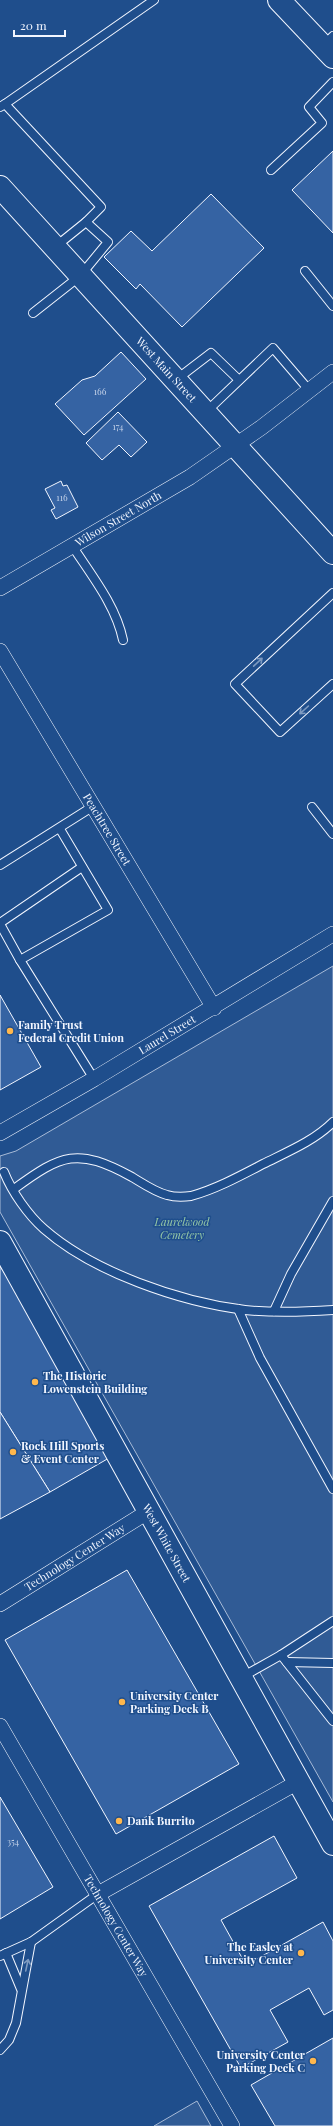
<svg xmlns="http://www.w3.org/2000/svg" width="333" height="2126" viewBox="0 0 333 2126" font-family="'Playfair Display',serif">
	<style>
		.green { fill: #305b95; stroke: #a8bbd7 }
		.building { fill: #3563a3; stroke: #f2f6ff }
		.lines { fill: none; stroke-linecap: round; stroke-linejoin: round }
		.lane-casing { stroke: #f2f6ff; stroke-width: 10 }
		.street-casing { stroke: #f2f6ff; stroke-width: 16 }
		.secondary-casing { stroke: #f2f6ff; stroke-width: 24 }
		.lane { stroke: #1f4e8c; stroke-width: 8 }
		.street { stroke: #1f4e8c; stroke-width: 15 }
		.secondary { stroke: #1f4e8c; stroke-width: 22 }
		.oneway { stroke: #7e9ac0 }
		.poi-dot { fill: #ffb74d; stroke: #1f4e8c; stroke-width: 1.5 }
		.labels { text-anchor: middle; stroke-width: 3; stroke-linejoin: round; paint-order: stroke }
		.number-label { font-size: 9px; fill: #c3d1e8 }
		.street-label { font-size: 11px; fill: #f2f6ff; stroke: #1f4e8c }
		.poi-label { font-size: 11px; font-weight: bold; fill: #f2f6ff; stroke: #1f4e8c; text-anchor: start }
		.park-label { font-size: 11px; font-style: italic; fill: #97c8a6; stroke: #1f4e8c }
	</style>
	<rect width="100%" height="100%" fill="#1f4e8c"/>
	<g class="green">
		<path d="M333,966V1802L0,1212V1156L16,1151Z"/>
		<path d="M197,2101L211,2126H154Z"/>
	</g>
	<g class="building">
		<path d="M333,151V233L292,190Z"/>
		<path d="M211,194L264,248L182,327L140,284L136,289L104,257L131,231L152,251Z"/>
		<path d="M121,352L146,379L84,435L55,404L82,380L95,376Z"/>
		<path d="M118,412L147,442L131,457L119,445L102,460L86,443Z"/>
		<path d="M61,481L63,486L67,485L78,507L56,519L51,510L55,508L45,489Z"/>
		<path d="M0,995L41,1067L0,1090Z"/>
		<path d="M0,1266L53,1351L109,1458L50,1492L0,1412Z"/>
		<path d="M0,1412L50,1492L0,1519Z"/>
		<path d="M127,1570L239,1764L116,1834L5,1640Z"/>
		<path d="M0,1797L53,1887L0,1919Z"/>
		<path d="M274,1836L297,1878L221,1920L246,1965L323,1922L333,1941V2010L324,2015L309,1988L270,2010L288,2042L241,2068L149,1906Z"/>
		<path d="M333,2038V2126H275L251,2085Z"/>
	</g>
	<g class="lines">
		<defs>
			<g id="lane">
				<path d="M323,46L333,36"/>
				<path d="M5,104L154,0"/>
				<path d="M0,107L5,104L101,207L86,222"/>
				<path d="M271,170L322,123L309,107L333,82"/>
				<path d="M305,271L333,306"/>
				<path d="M33,313L80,276L108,242L86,222L55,247"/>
				<path d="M177,379L211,353L239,380"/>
				<path d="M206,412L273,348L309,390"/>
				<path d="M73,547C92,576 116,606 123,640"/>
				<path d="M333,593L235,684L280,732L333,684"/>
				<path d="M312,807L333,834"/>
				<path d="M60,829L108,910L20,960L94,1079"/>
				<path d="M0,865L92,807"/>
				<path d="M0,923L82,867"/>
				<path d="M0,924L20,960"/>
				<path d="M4,1172C12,1192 28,1215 44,1229C93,1272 180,1302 245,1310C274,1313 304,1312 333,1310"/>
				<path d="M14,1189C62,1154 77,1147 132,1177C142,1183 155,1192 167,1195C174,1197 183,1197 191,1196C216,1189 240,1176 263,1164C287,1152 314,1141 333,1122"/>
				<path d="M238,1309L260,1358L333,1489"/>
				<path d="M274,1311L291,1274L333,1201"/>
				<path d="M281,1655L333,1721"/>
				<path d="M287,1662L333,1663"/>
				<path d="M242,1677L281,1655L333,1621"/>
				<path d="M6,1953L21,1989"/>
				<path d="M0,1956L31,1942L98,1894"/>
				<path d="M0,2050L9,2040L16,2023L31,1942"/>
			</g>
			<g id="street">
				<path id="s1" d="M0,588L190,477L262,427L333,372"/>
				<path id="s2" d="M0,651L214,1008"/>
				<path id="s3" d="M0,1133L94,1079L333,934"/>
				<path id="s4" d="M0,1604L149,1511"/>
				<path id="s5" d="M0,1726L232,2126"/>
				<path d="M98,1894L298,1782"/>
			</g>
			<g id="secondary">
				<path d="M279,0L333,57"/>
				<path id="s6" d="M0,187L333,553"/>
				<path id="s7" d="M0,1242L333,1844"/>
			</g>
		</defs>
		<use href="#lane" class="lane-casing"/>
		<use href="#street" class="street-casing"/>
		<use href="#secondary" class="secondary-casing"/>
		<use href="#lane" class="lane"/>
		<use href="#street" class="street"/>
		<use href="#secondary" class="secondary"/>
	</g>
	<defs><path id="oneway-shaft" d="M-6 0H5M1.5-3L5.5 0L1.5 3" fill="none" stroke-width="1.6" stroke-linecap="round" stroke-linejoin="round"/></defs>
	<g class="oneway">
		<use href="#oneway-shaft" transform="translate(258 662) rotate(-43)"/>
		<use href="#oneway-shaft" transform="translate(304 710) rotate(138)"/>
		<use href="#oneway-shaft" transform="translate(27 1965) rotate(-78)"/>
	</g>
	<g class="poi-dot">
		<circle cx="10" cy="1031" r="4"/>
		<circle cx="35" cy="1382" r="4"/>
		<circle cx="13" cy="1452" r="4"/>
		<circle cx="122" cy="1702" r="4"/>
		<circle cx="119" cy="1821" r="4"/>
		<circle cx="301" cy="1953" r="4"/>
		<circle cx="313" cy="2061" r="4"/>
	</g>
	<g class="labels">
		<g class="number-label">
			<text x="100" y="395">166</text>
			<text x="118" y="430">174</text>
			<text x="62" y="501">116</text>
			<text x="13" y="1845">354</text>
		</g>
		<g class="street-label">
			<text dy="4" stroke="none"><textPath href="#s6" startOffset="247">West Main Street</textPath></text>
			<text dy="4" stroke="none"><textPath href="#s1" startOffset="137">Wilson Street North</textPath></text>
			<text dy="4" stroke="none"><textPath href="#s2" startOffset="208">Peachtree Street</textPath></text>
			<text dy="4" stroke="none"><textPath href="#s3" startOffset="194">Laurel Street</textPath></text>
			<text dy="4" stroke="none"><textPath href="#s7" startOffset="344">West White Street</textPath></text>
			<text dy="4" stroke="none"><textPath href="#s4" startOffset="88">Technology Center Way</textPath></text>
			<text dy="4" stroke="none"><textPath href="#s5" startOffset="231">Technology Center Way</textPath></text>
		</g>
		<g class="poi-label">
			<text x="18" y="1029">Family Trust<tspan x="18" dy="13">Federal Credit Union</tspan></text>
			<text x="43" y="1380">The Historic<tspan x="43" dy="13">Lowenstein Building</tspan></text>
			<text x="21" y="1450">Rock Hill Sports<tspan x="21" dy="13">&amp; Event Center</tspan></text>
			<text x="130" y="1700">University Center<tspan x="130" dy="13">Parking Deck B</tspan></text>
			<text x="127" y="1825">Dank Burrito</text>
			<text x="293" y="1951" text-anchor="end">The Easley at<tspan x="293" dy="13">University Center</tspan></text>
			<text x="305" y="2059" text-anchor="end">University Center<tspan x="305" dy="13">Parking Deck C</tspan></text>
		</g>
		<g class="park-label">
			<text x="182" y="1226">Laurelwood<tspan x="182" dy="13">Cemetery</tspan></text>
		</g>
	</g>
	<path d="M14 30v6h51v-6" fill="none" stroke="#f2f6ff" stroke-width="2"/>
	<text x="20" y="30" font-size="12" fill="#f2f6ff" stroke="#1f4e8c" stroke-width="3" paint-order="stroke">20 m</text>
</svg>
